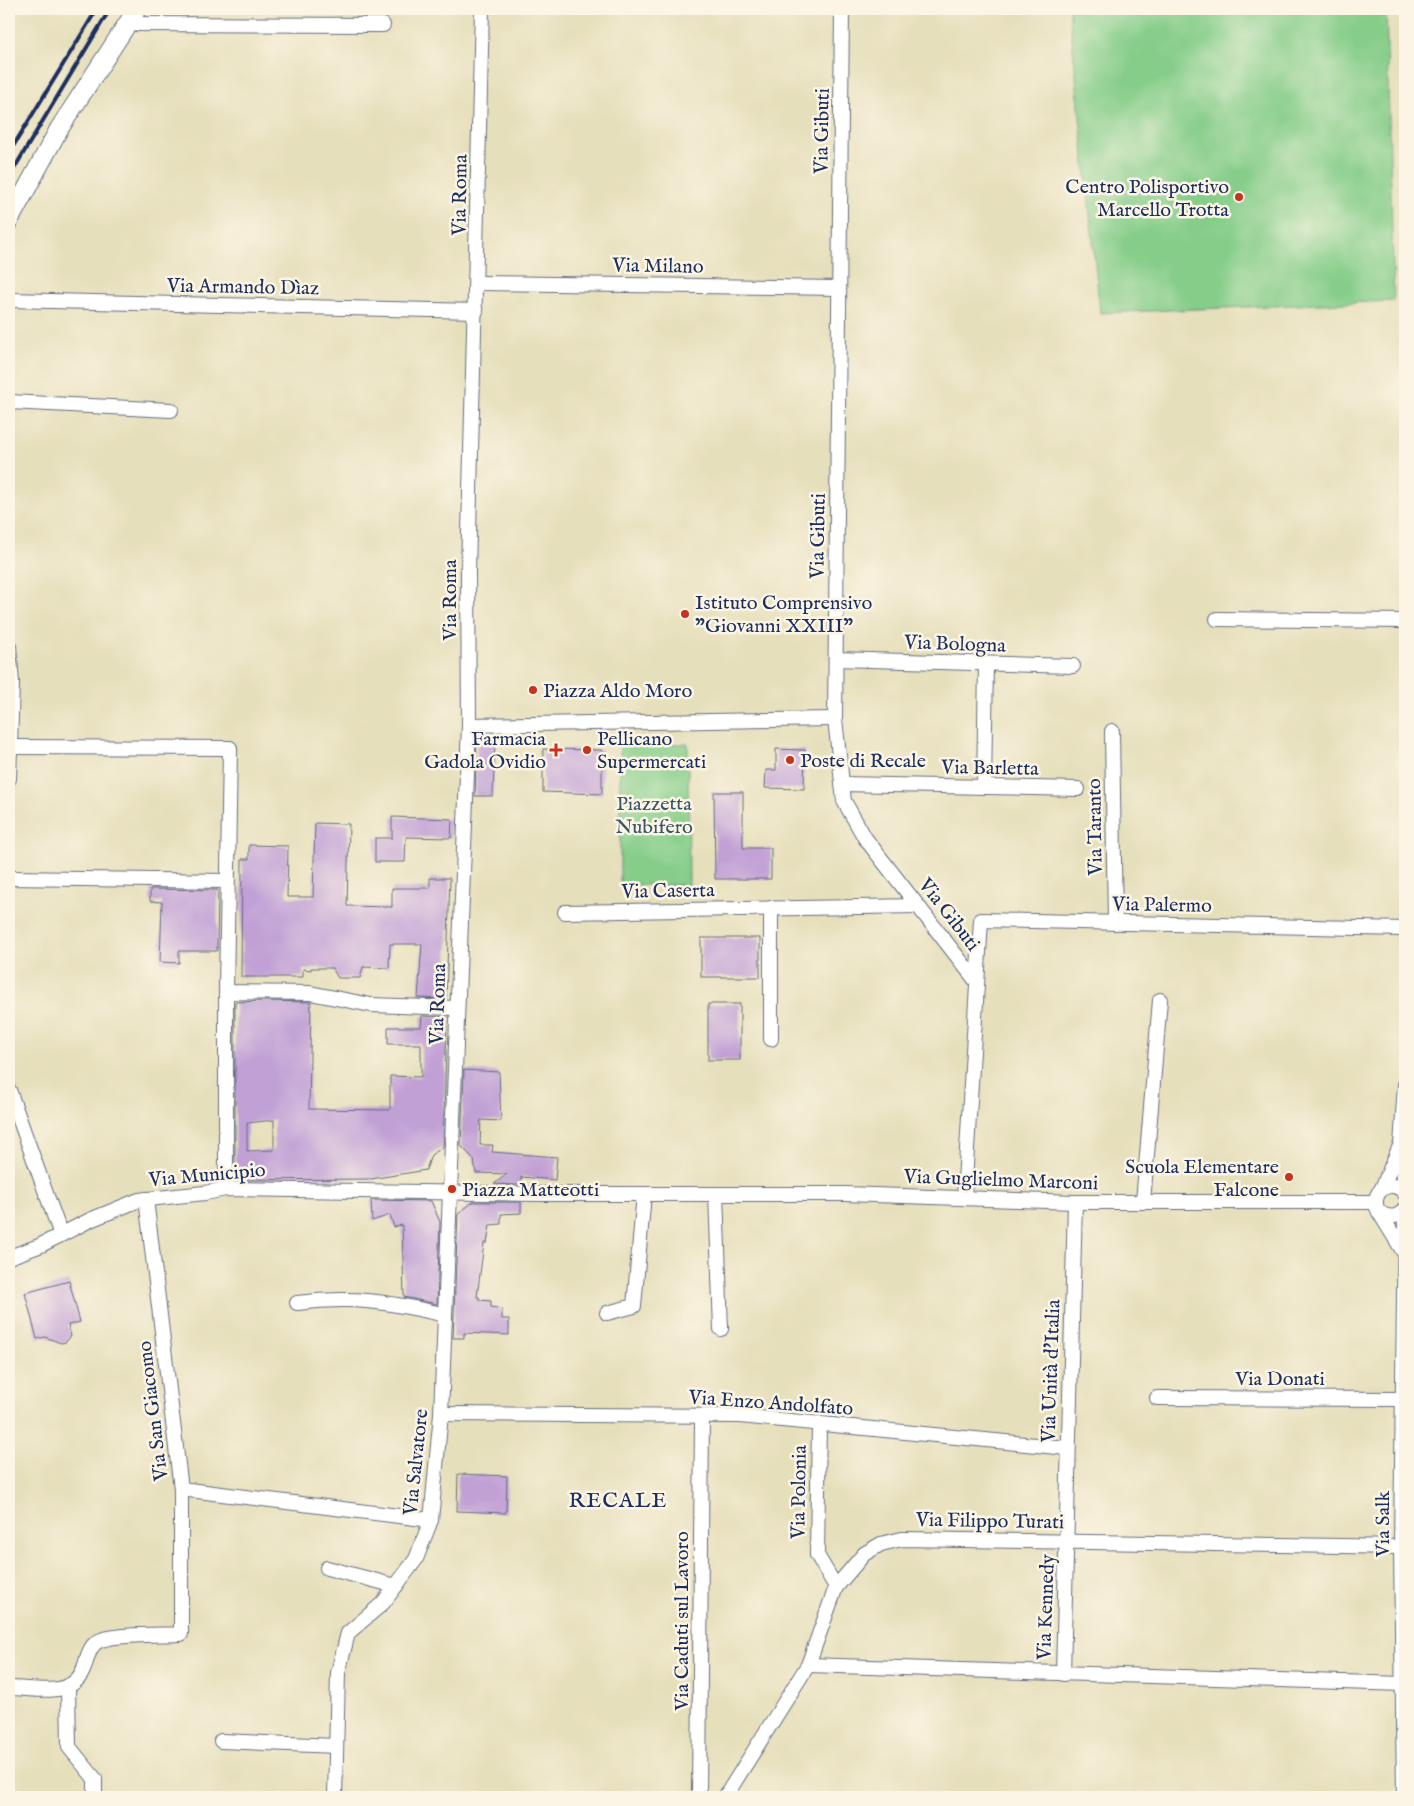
<svg xmlns="http://www.w3.org/2000/svg" width="1414" height="1806" viewBox="0 0 1414 1806" font-family="'IM FELL English',serif">
	<style>
		.green { fill: #85cd89; stroke: #507e74 }
		.building { fill: #c1a0d6; fill-rule: evenodd }
		.lines { fill: none; stroke-linecap: round; stroke-linejoin: round }
		.minor-casing { stroke: #626d7f; stroke-width: 16 }
		.tertiary-casing { stroke: #626d7f; stroke-width: 20 }
		.minor { stroke: #fff; stroke-width: 14 }
		.tertiary { stroke: #fff; stroke-width: 18 }
		.rail { stroke: #1b2f5e; stroke-width: 4 }
		.poi-dot { fill: #c8321e; stroke: #fcf5e5; stroke-width: 2 }
		.labels { text-anchor: middle; stroke-width: 5; stroke-linejoin: round; paint-order: stroke }
		.street-label { font-size: 20px; fill: #1b2f5e; stroke: #fcf5e5 }
		.poi-label { font-size: 20px; fill: #1b2f5e; stroke: #fcf5e5; text-anchor: start }
		.park-label { font-size: 20px; fill: #365669; stroke: #fcf5e5 }
		.quarter-label { font-size: 22px; letter-spacing: 1px; fill: #1b2f5e; stroke: #fcf5e5 }
	</style>
	<rect width="100%" height="100%" fill="#fcf5e5"/>
	<filter id="ink" filterUnits="userSpaceOnUse"><feTurbulence type="fractalNoise" baseFrequency=".02" numOctaves="2"/><feDisplacementMap in="SourceGraphic" scale="10" xChannelSelector="R" yChannelSelector="G"/><feConvolveMatrix kernelMatrix="1 2 1 2 8 2 1 2 1" color-interpolation-filters="sRGB"/></filter>
	<filter id="wash" filterUnits="userSpaceOnUse"><feTurbulence type="fractalNoise" baseFrequency=".0096" numOctaves="4" result="noise"/><feDisplacementMap in="SourceGraphic" scale="20" xChannelSelector="R" yChannelSelector="G"/><feGaussianBlur stdDeviation="1.12" result="paint"/><feColorMatrix in="noise" values="0 0 0 0 0 0 0 0 0 0 0 0 0 0 0 0 0 1.4 0 .05"/><feComposite in="paint" operator="in"/></filter>
	<g filter="url(#wash)">
		<rect width="100%" height="100%" fill="#e6dfbb"/>
		<g class="green">
			<path d="M1069,9H1386L1394,301L1100,313Z"/>
			<path d="M620,744H688L689,885H620Z"/>
		</g>
		<g id="blocks">
			<g class="building">
				<path d="M477,739H495L493,796H475Z"/>
				<path d="M543,749L602,750V794L543,792Z"/>
				<path d="M776,749L805,750L804,789L765,788L766,770H776Z"/>
				<path d="M714,792H743V848H771V879H715Z"/>
				<path d="M392,817L452,819L451,838L406,837L405,862H375V838H392Z"/>
				<path d="M315,823L349,824L347,906L392,907V888H430V878H450L446,999L418,998L422,944H390L389,968L363,967L360,978H338L332,968H311V970L303,969V977H241L242,859H249V845L288,846L287,897H313Z"/>
				<path d="M150,889L218,890L217,951H179V963L160,962L162,902L150,901Z"/>
				<rect x="701" y="938" width="59" height="39"/>
				<path d="M266,1001L311,1002L309,1109L390,1110V1076L421,1077V1044H388V1027H421L422,1016L447,1017L443,1147L431,1155L426,1170L371,1179L235,1180V1002ZM274,1120V1150L247,1151V1123Z"/>
				<rect x="708" y="1004" width="32" height="56"/>
				<path d="M464,1070L499,1072L501,1121L481,1120L480,1145H493L492,1152L557,1157L555,1180L521,1177V1185L494,1184L507,1174L476,1173L474,1159L461,1146Z"/>
				<path d="M371,1200L431,1201L440,1222L437,1304L404,1297L402,1225L394,1227L390,1215L372,1221Z"/>
				<path d="M473,1202H521V1213L501,1214V1224L490,1225L487,1243H484L477,1297H479V1300L491,1301V1307L502,1309V1319H509V1335L464,1333V1338H453L458,1214Z"/>
				<path d="M69,1281L80,1322L68,1325L71,1336L66,1342L61,1343L45,1337L37,1339L25,1293Z"/>
				<path d="M458,1474L507,1476L506,1513L457,1511Z"/>
			</g>
		</g>
	</g>
	<g filter="url(#ink)">
		<use href="#blocks" fill-opacity="0" stroke="#626d7f" stroke-width="1"/>
		<g class="lines">
			<defs>
				<g id="minor">
					<path d="M842,9L835,719L844,801L865,838L977,982"/>
					<path d="M127,24L383,25"/>
					<path d="M477,283L839,288"/>
					<path d="M9,300L476,311"/>
					<path d="M9,402L171,410"/>
					<path d="M1217,619L1405,621"/>
					<path d="M9,646L12,683L9,779"/>
					<path d="M836,659L1073,666"/>
					<path d="M469,725L835,719"/>
					<path d="M1112,731L1115,923"/>
					<path d="M10,747L230,748L226,992V1189"/>
					<path d="M842,784L1078,789"/>
					<path d="M984,787L986,664"/>
					<path d="M9,878L227,881"/>
					<path d="M771,908V1039"/>
					<path d="M565,912L918,906"/>
					<path d="M226,992L310,993L371,1005L456,1008"/>
					<path d="M9,1090L61,1235"/>
					<path d="M1382,1188L1400,1146"/>
					<path d="M1405,1193L1401,1146L1405,1084"/>
					<path d="M716,1194L721,1329"/>
					<path d="M1405,1194C1392,1175 1367,1193 1379,1212C1389,1219 1399,1218 1405,1208"/>
					<path d="M964,1198L981,920L1405,929"/>
					<path d="M146,1199L181,1489L431,1520"/>
					<path d="M1143,1202L1160,1000"/>
					<path d="M1379,1212L1403,1251"/>
					<path d="M9,1257L39,1246L90,1220L139,1200L205,1193L226,1189L541,1194H845L1075,1202H1375"/>
					<path d="M297,1303C353,1296 391,1302 445,1315"/>
					<path d="M607,1313L634,1306L644,1194"/>
					<path d="M1157,1398L1403,1399"/>
					<path d="M441,1414L740,1416L1067,1448"/>
					<path d="M819,1423L817,1555L836,1587"/>
					<path d="M327,1568L396,1586"/>
					<path d="M808,1665L1403,1684"/>
					<path d="M1063,1674L1075,1202"/>
					<path d="M68,1687L69,1747L95,1779V1797"/>
					<path d="M9,1688C37,1688 75,1700 85,1665C87,1658 90,1646 97,1642C111,1633 163,1635 181,1634V1489"/>
					<path d="M221,1741L336,1746"/>
					<path d="M335,1797L338,1673L348,1633L383,1603L416,1559L431,1520L441,1414L469,725L468,573L482,9"/>
					<path d="M699,1797L702,1416"/>
					<path d="M725,1797L808,1665L836,1587L864,1554L881,1544L902,1539L1401,1547"/>
					<path d="M1404,1797L1401,1547L1405,1214"/>
				</g>
				<path id="tertiary" d="M9,221L59,129L137,9"/>
			</defs>
			<use href="#minor" class="minor-casing"/>
			<use href="#tertiary" class="tertiary-casing"/>
			<use href="#minor" class="minor"/>
			<use href="#tertiary" class="tertiary"/>
			<g class="rail">
				<path d="M9,153L97,9"/>
				<path d="M9,177L110,9"/>
			</g>
		</g>
	</g>
	<g class="poi-dot">
		<circle cx="1239" cy="197" r="5"/>
		<circle cx="685" cy="614" r="5"/>
		<circle cx="533" cy="690" r="5"/>
		<path d="M553.5 742.5h5v5h5v5h-5v5h-5v-5h-5v-5h5z"/>
		<circle cx="587" cy="750" r="5"/>
		<circle cx="790" cy="760" r="5"/>
		<circle cx="1289" cy="1177" r="5"/>
		<circle cx="452" cy="1189" r="5"/>
	</g>
	<g class="labels">
		<g class="street-label">
			<text transform="translate(821 131) rotate(-89)" y="7">Via Gibuti</text>
			<text transform="translate(459 195) rotate(-89)" y="7">Via Roma</text>
			<text transform="translate(658 265) rotate(1)" y="7">Via Milano</text>
			<text transform="translate(243 286) rotate(1)" y="7">Via Armando Dìaz</text>
			<text transform="translate(817 536) rotate(-89)" y="7">Via Gibuti</text>
			<text transform="translate(449 600) rotate(-90)" y="7">Via Roma</text>
			<text transform="translate(955 643) rotate(2)" y="7">Via Bologna</text>
			<text transform="translate(990 767) rotate(1)" y="7">Via Barletta</text>
			<text transform="translate(1094 827) rotate(-91)" y="7">Via Taranto</text>
			<text transform="translate(668 890) rotate(-1)" y="7">Via Caserta</text>
			<text transform="translate(1162 904) rotate(1)" y="7">Via Palermo</text>
			<text transform="translate(950 914) rotate(52)" y="7">Via Gibuti</text>
			<text transform="translate(437 1004) rotate(-88)" y="7">Via Roma</text>
			<text transform="translate(207 1174) rotate(-5)" y="7">Via Municipio</text>
			<text transform="translate(1001 1179) rotate(2)" y="7">Via Guglielmo Marconi</text>
			<text transform="translate(1050 1371) rotate(-88)" y="7">Via Unità d'Italia</text>
			<text x="1280" y="1385">Via Donati</text>
			<text transform="translate(771 1402) rotate(4)" y="7">Via Enzo Andolfato</text>
			<text transform="translate(152 1411) rotate(-97)" y="7">Via San Giacomo</text>
			<text transform="translate(415 1462) rotate(-84)" y="7">Via Salvatore</text>
			<text transform="translate(798 1492) rotate(-89)" y="7">Via Polonia</text>
			<text transform="translate(990 1520) rotate(1)" y="7">Via Filippo Turati</text>
			<text transform="translate(1382 1524) rotate(-90)" y="7">Via Salk</text>
			<text transform="translate(1045 1607) rotate(-88)" y="7">Via Kennedy</text>
			<text transform="translate(681 1621) rotate(-90)" y="7">Via Caduti sul Lavoro</text>
		</g>
		<g class="poi-label">
			<text x="1229" y="193" text-anchor="end">Centro Polisportivo<tspan x="1229" dy="23">Marcello Trotta</tspan></text>
			<text x="695" y="609">Istituto Comprensivo<tspan x="695" dy="23">"Giovanni XXIII"</tspan></text>
			<text x="543" y="697">Piazza Aldo Moro</text>
			<text x="546" y="745" text-anchor="end">Farmacia<tspan x="546" dy="23">Gadola Ovidio</tspan></text>
			<text x="597" y="745">Pellicano<tspan x="597" dy="23">Supermercati</tspan></text>
			<text x="800" y="767">Poste di Recale</text>
			<text x="1279" y="1173" text-anchor="end">Scuola Elementare<tspan x="1279" dy="23">Falcone</tspan></text>
			<text x="462" y="1196">Piazza Matteotti</text>
		</g>
		<g class="park-label">
			<text x="654" y="810">Piazzetta<tspan x="654" dy="23">Nubifero</tspan></text>
		</g>
		<g class="quarter-label">
			<text x="618" y="1507">RECALE</text>
		</g>
	</g>
	<rect width="1414" height="1806" fill="none" stroke="#fcf5e5" stroke-width="30"/>
</svg>
